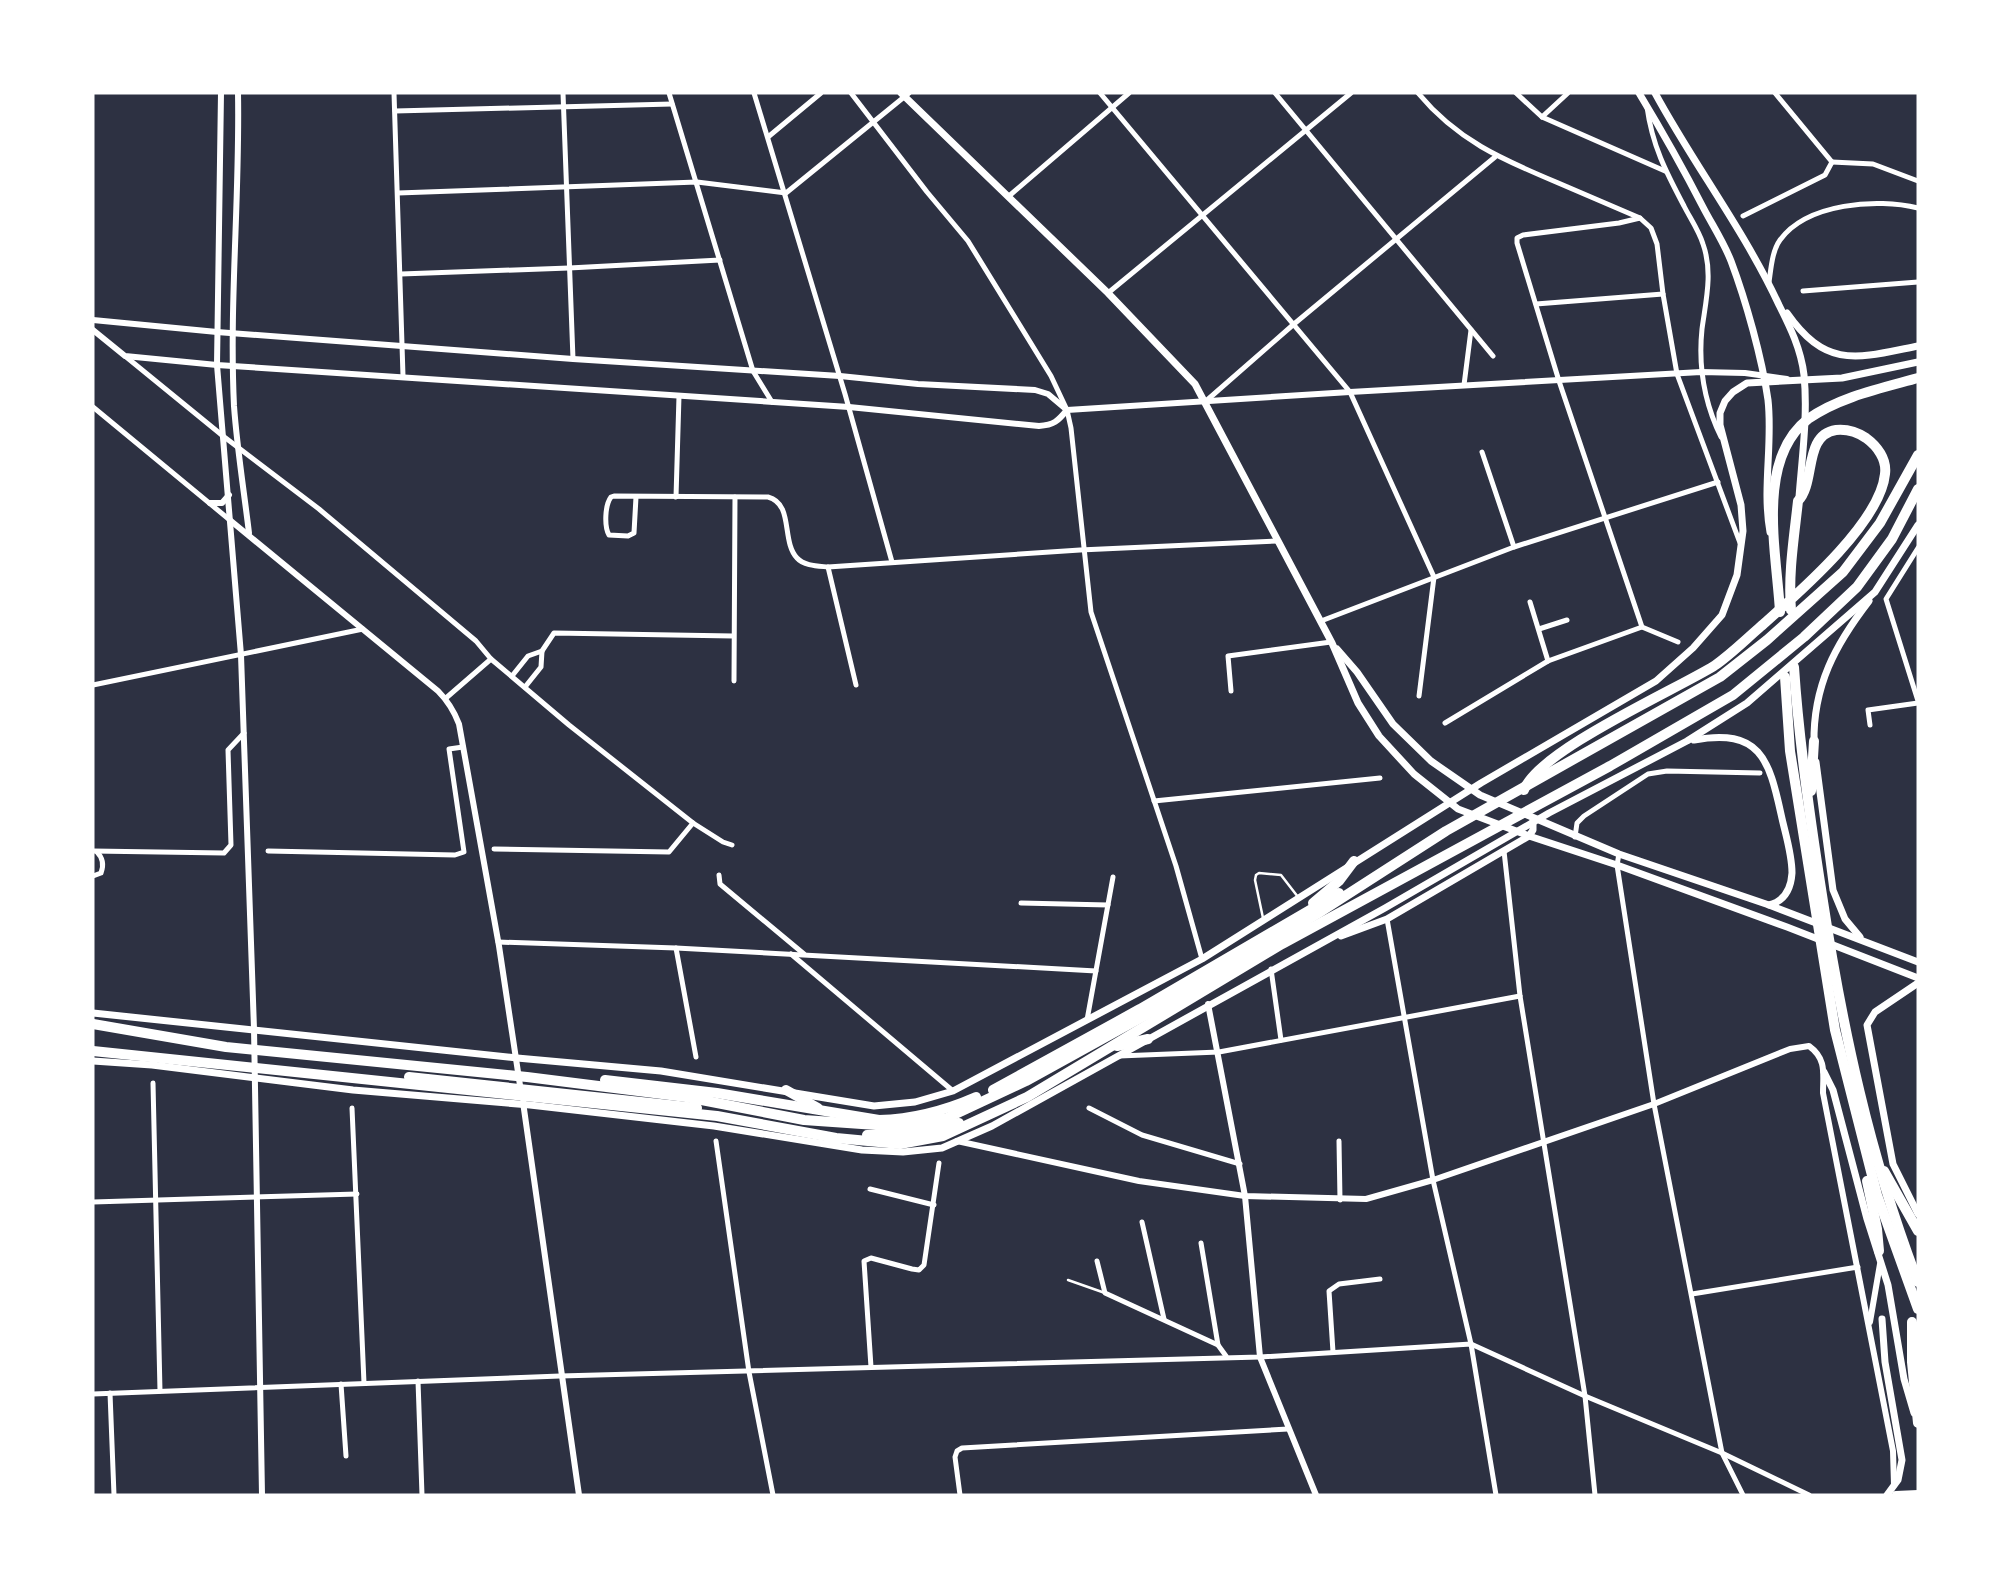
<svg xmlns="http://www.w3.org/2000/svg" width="2011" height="1588" viewBox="0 0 2011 1588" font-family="'Exo 2',sans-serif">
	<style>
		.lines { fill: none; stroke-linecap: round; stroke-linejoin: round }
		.service { stroke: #fff; stroke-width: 2.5 }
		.minor { stroke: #fff; stroke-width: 5 }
		.tertiary { stroke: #fff; stroke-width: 6 }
		.secondary { stroke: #fff; stroke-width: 7 }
		.primary { stroke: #fff; stroke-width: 8 }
		.motorway { stroke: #fff; stroke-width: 10 }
	</style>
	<rect width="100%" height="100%" fill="#2d3142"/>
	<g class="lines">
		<g class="service">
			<path d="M1263,918L1255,880L1256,875L1259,873L1281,875L1298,897"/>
			<path d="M1068,1280L1105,1293"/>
		</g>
		<g class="minor">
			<path d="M394,93L403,376"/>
			<path d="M563,93L573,359"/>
			<path d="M669,93L753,371L772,402"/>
			<path d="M754,93L845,394L892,562"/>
			<path d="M851,93L927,192L968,241L1051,376L1067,410L1071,428L1091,612L1176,866L1202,959"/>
			<path d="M1100,93L1350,392L1434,577L1419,696"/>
			<path d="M1275,93L1493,356"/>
			<path d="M1418,93C1457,140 1501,159 1556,182C1584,194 1612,206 1640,218L1651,228L1657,244L1663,294L1677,374L1740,543"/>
			<path d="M1516,93L1542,117L1665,171"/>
			<path d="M1775,93L1832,162"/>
			<path d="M1647,107C1652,145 1666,172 1684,206C1690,218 1699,231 1703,244C1713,272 1706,300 1702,329C1698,367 1704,402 1721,437"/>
			<path d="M395,111L672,104"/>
			<path d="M1542,117L1568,93"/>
			<path d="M768,137L821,93"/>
			<path d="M1832,162L1873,164L1918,181"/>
			<path d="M398,193L697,182L786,193L909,93"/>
			<path d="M1009,196L1129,93"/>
			<path d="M1743,216L1825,175L1832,162"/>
			<path d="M1640,218L1619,223L1523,235L1517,238V243L1559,381L1642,627L1678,642"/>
			<path d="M401,274L569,268L720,260"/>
			<path d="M1769,282C1771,269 1772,251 1780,240C1807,203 1877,198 1918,208"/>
			<path d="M1803,291L1918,282"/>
			<path d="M1108,293L1351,93"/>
			<path d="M1536,304L1663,294"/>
			<path d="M125,356L223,436L319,509L476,641L491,659L569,725L693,823L723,842L732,845"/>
			<path d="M1464,385L1471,330"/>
			<path d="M1206,401L1294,324L1495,157"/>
			<path d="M93,407L231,521"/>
			<path d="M1482,452L1514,547"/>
			<path d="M636,497L634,533L628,536L609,535C604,526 605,505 611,497L614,496L768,497C794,504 781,541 797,558C804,566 818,566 828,567L1080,550L1278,541"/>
			<path d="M676,497L679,396"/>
			<path d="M1918,548L1886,599L1918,701"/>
			<path d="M828,567L856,685"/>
			<path d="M1530,602L1548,661"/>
			<path d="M1321,621L1514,547L1718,482"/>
			<path d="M1539,629L1567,620"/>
			<path d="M512,676L528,656L542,651"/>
			<path d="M734,681L735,497"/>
			<path d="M93,685L363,629"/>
			<path d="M525,687L541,667L542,651L554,633L733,636"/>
			<path d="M1231,691L1228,656L1331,642"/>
			<path d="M446,698L491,659"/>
			<path d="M1445,723L1548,661L1642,627"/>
			<path d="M1870,725L1868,710L1918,703"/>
			<path d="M1154,801L1380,778"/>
			<path d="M1575,837L1577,823L1584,816L1648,774L1667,771L1760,773"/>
			<path d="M494,849L669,852L693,823"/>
			<path d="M93,851L224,853L231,845L228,750L244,733"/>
			<path d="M268,851L455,855L464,852L449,749L463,747"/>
			<path d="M1504,851L1520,996L1585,1396L1595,1495"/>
			<path d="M1619,854L1617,865L1654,1104L1722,1453L1743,1495"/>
			<path d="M719,875L720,884L804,954"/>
			<path d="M93,876L101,873C104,865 103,858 97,852"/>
			<path d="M1021,903L1108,905"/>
			<path d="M1387,919L1433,1180L1471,1344L1496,1495"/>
			<path d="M498,942L676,948L1096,971"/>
			<path d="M676,948L696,1057"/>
			<path d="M791,954L953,1091"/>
			<path d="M1271,969L1281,1040"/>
			<path d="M1087,1020L1113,877"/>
			<path d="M1119,1056L1219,1052L1520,996"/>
			<path d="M153,1083L160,1391"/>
			<path d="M352,1108L364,1383"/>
			<path d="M1089,1108L1142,1135L1240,1164"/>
			<path d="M716,1141L749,1372L773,1495"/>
			<path d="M1339,1141L1340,1200"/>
			<path d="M870,1189L934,1205"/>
			<path d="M93,1202L357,1194"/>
			<path d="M1142,1222L1164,1319"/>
			<path d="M1201,1243L1218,1345"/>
			<path d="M1097,1261L1105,1293L1218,1345L1226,1356"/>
			<path d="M1692,1294L1858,1267"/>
			<path d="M1333,1352L1329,1291L1339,1284L1380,1279"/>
			<path d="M871,1367L864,1261L871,1258L912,1269L919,1270L924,1265L939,1163"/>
			<path d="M418,1381L422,1495"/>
			<path d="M341,1384L346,1456"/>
			<path d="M110,1393L114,1495"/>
			<path d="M93,1394L560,1376L1260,1357L1471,1344L1585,1396L1722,1453L1809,1495"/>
			<path d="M960,1495L955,1457L957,1451L962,1448L1288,1429"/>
		</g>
		<g class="tertiary">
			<path d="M221,93L217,365L241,655L254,1029L262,1495"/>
			<path d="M238,93C240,197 229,302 234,406C237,448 244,491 249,533"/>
			<path d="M93,320L217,332L573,359L840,376L918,384L1035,390L1048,394L1067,410"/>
			<path d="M93,330L125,356L217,365L849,407L1039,426C1054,425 1058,421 1067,410L1350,392L1701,372L1745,373L1787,379"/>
			<path d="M210,503H222L229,495"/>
			<path d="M231,521L438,691C448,701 454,711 459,724L499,946L521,1092"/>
			<path d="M1208,1004L1245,1196L1260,1357L1316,1495"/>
			<path d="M523,1102L579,1495"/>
			<path d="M957,1141L1139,1181L1245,1196L1366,1199L1433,1180L1654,1104L1790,1049L1809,1046C1827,1059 1823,1074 1823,1093L1893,1451L1894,1485"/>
			<path d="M1870,1322L1880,1264"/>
		</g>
		<g class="secondary">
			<path d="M901,93L1108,293L1195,384L1332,643L1358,703L1379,736L1414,774L1458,809L1529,836L1617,865L1787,927L1918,978"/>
			<path d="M1639,93C1662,131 1684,170 1704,209C1713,226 1724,243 1731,261C1746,301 1762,358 1768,400C1773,444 1762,488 1770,532"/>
			<path d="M1655,93C1694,165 1744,230 1779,305C1790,327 1801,349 1804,375C1808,415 1802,457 1799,497"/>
			<path d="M1787,313C1827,370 1858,358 1918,346"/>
			<path d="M1337,649L1357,672L1393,724L1431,761L1480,795L1619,854L1769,905L1918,962"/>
			<path d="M1694,740C1760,728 1769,759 1781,814C1785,833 1792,853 1792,873C1791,888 1785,901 1769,905"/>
			<path d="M1814,743C1813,686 1835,645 1869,601"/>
			<path d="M1816,762L1833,890L1845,919L1860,937"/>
			<path d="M1341,936L1387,919L1529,836L1533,830V821"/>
			<path d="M1918,983L1875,1012L1867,1025L1893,1164L1918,1214"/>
			<path d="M93,1013L517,1058L661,1071L874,1106L915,1102L953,1091L1202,959L1481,783L1656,681L1693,648L1722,615L1737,575L1743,531L1741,505L1720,425V413L1725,401L1733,392L1747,383L1842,378L1918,362"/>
			<path d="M93,1061L152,1065L353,1090L530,1105L714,1126L862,1150L903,1152L942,1148L992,1126L1385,908L1549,813L1687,741L1747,703L1875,592L1918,525"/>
			<path d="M1824,1072L1833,1090L1867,1219L1888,1285L1904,1379L1914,1413"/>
			<path d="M1882,1319L1885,1362L1902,1460L1898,1480L1887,1495"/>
		</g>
		<path class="primary" d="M1896,1495L1918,1494"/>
		<g class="motorway">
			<path d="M1780,612C1777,554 1755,460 1808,419C1839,397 1882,388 1918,378"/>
			<path d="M1794,667C1799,744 1810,819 1822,895C1842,1027 1870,1158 1918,1282"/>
			<path d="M1785,677L1790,751L1835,1030L1877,1195L1918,1309"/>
			<path d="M1524,790C1538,751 1675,690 1714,666C1730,655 1744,641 1759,628C1795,596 1880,524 1885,474C1887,459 1877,446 1866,438C1857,432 1846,429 1836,430C1803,435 1816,483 1798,501C1794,538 1788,574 1791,610"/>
			<path d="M1811,791L1814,741"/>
			<path d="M1313,903L1339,881L1354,861"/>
			<path d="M93,1024L226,1047L527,1077L686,1097L804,1120L905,1127L947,1118L1026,1081L1162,1006L1317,914L1446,831L1720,677L1767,640L1843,572L1880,523L1918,455"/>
			<path d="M1117,1046L1148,1039"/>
			<path d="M93,1051L717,1116L836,1138L900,1144L943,1136L1027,1097L1282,944L1610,766L1733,695L1804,637L1857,587L1892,539L1918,489"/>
			<path d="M409,1077L697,1108"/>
			<path d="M605,1080L717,1093L879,1120C914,1119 944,1111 976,1097"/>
			<path d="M786,1090L818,1108"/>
			<path d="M993,1090L1140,1009L1339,893"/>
			<path d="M867,1135H906L959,1123"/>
			<path d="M1884,1171L1918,1231"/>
			<path d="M1867,1181L1877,1229L1879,1251"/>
			<path d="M1912,1322V1362L1918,1423"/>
		</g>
	</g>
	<rect width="2011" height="1588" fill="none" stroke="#ffffff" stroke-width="189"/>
</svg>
